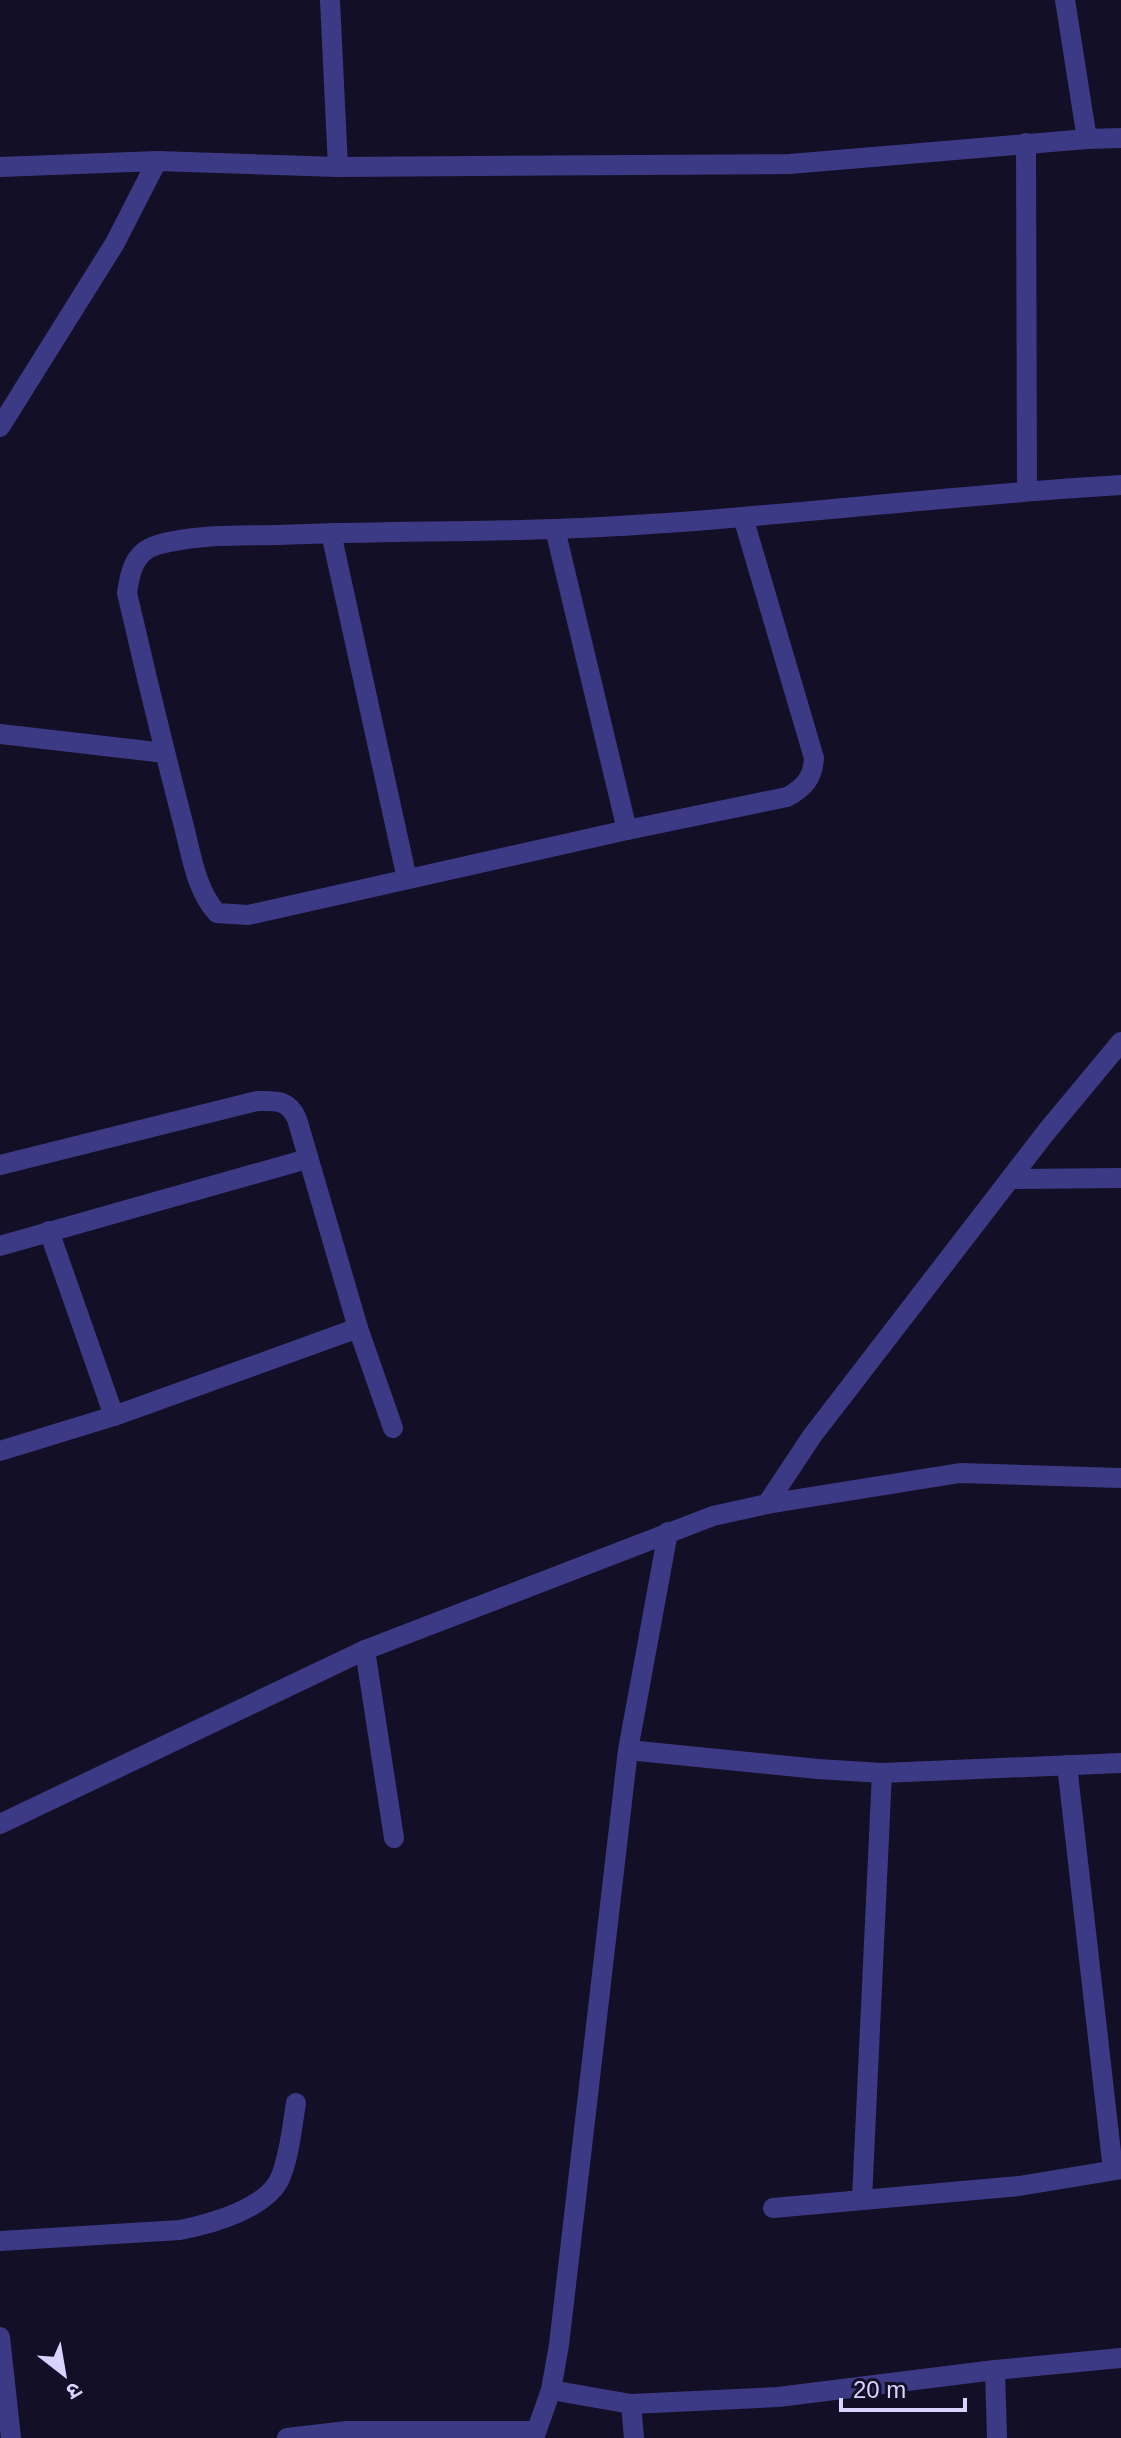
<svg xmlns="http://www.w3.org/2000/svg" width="1121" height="2438" viewBox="0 0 1121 2438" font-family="Arial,'Noto Sans Devanagari',sans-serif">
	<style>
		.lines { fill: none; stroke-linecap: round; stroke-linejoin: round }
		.minor { stroke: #3d3a85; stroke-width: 20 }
		.tertiary { stroke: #3d3a85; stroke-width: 20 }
	</style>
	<rect width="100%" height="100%" fill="#130f26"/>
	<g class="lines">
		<g class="minor">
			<path d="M330,0L338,167"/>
			<path d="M1065,0L1087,139"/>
			<path d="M1026,143L1027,491"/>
			<path d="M0,427L115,243L157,161"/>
			<path d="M743,517L814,758C813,778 804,788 787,797L627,830L248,915L217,913C194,888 190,846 181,815C162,741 144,667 127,593C130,572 134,552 157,545C195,534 238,536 277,535C369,531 462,532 555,529C744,522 932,496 1121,485"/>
			<path d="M555,529L627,830"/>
			<path d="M331,533L407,879"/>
			<path d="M0,734L165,753"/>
			<path d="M0,1165L257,1101C276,1101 288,1099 297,1119L358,1328L393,1428"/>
			<path d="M1010,1179L1121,1178"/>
			<path d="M49,1231L114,1416"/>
			<path d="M0,1246L307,1159"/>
			<path d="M0,1451L114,1416L358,1328"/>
			<path d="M767,1504L812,1436L1047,1131L1121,1042"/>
			<path d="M365,1650L394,1838"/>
			<path d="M628,1750L818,1769L882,1773L1121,1763"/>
			<path d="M1067,1765L1113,2170"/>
			<path d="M862,2199L882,1773"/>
			<path d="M773,2208L1019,2186L1121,2169"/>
			<path d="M0,2241L180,2230C211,2224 269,2208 281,2176C290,2153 292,2127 296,2103"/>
			<path d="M0,2337L11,2438"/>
			<path d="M995,2370L997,2438"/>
			<path d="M551,2390L631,2404L778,2397L995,2370L1121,2358"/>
			<path d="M631,2404L634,2438"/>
			<path d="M287,2438L347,2431H535"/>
			<path d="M534,2438L551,2390L559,2345L628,1750L668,1532"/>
		</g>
		<g class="tertiary">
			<path d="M0,167L157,161L338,167L790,164L1087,139L1121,138"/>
			<path d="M0,1824L365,1650L713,1516L767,1504L960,1473L1121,1478"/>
		</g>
	</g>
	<g transform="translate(64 2374) rotate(149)" stroke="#130f26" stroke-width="6" paint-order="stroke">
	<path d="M0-6L14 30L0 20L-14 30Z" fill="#d9d4ff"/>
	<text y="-12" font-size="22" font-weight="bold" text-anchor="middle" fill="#d9d4ff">उ</text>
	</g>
	<path d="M841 2398v12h124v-12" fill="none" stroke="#d9d4ff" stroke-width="4"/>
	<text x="853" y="2398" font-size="24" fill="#d9d4ff" stroke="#130f26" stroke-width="6" paint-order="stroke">20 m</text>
</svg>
